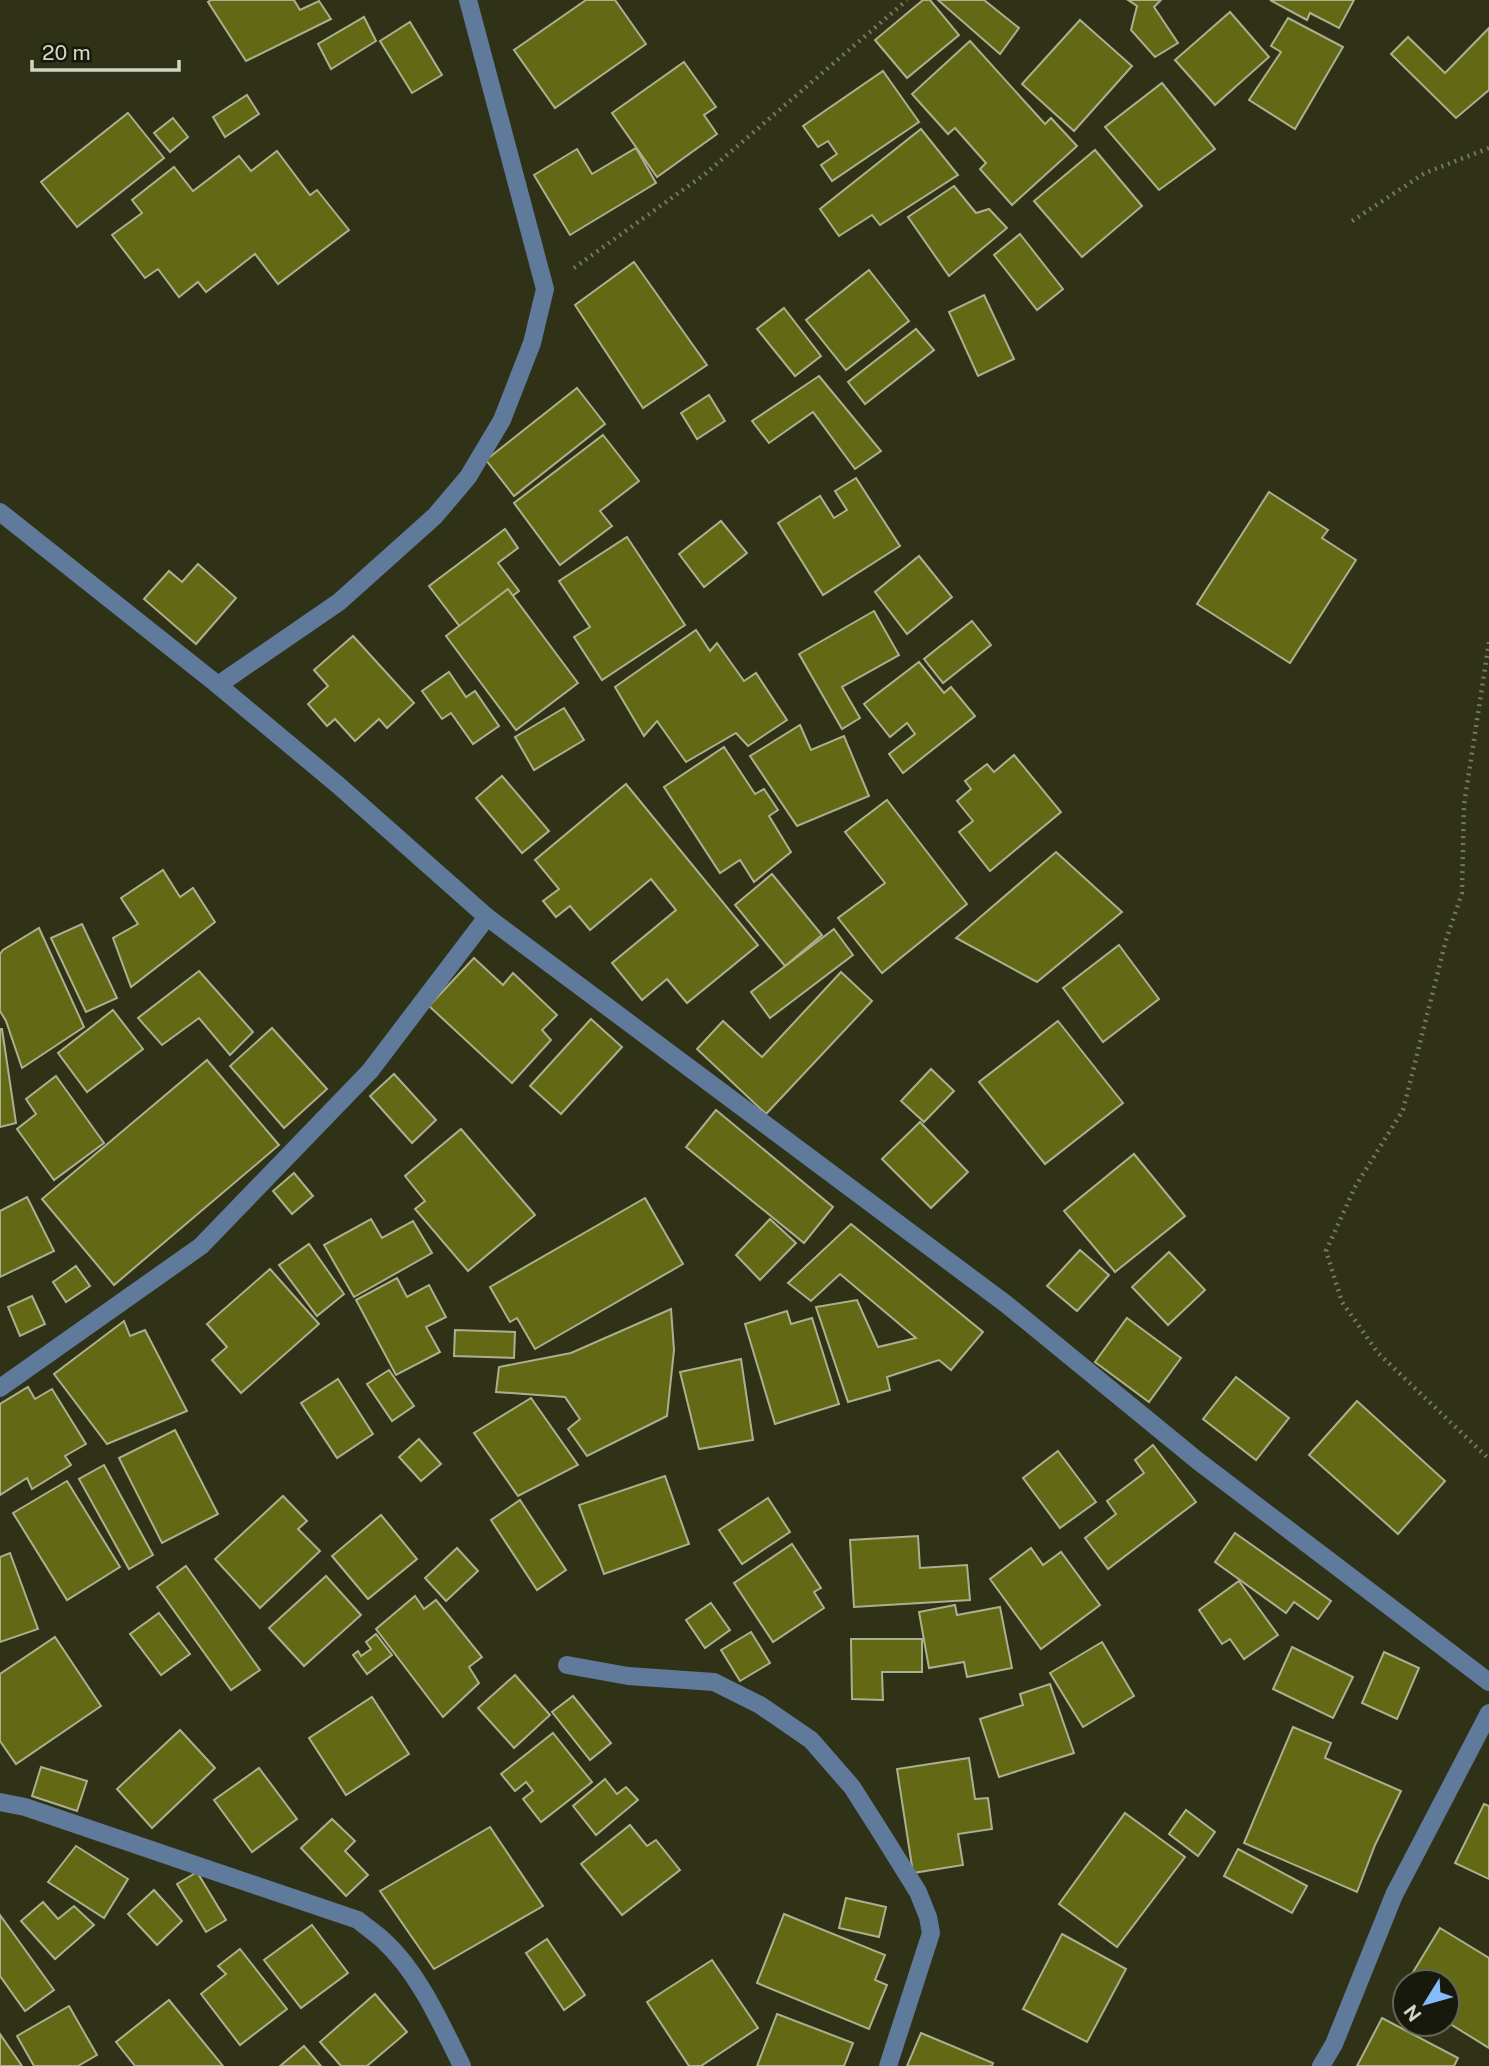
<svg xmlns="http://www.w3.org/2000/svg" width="1489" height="2066" viewBox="0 0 1489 2066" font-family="'Public Sans',sans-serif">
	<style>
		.building { fill: #626813; stroke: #acb08f; stroke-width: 2 }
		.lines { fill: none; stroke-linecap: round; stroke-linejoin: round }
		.path { stroke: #757861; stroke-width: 4.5; stroke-dasharray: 2 5; stroke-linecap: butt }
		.minor { stroke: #5f7a9a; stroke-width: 18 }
	</style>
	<rect width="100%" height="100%" fill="#2f3216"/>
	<g class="building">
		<path d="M211,0H294L300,10L319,1L331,19L246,61L208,2Z"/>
		<path d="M586,0H615L646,44L555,108L514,50Z"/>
		<path d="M923,0H930L959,35L907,78L875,40Z"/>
		<path d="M938,0H984L1019,28L1000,54Z"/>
		<path d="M1128,0H1161L1154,7L1178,43L1155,57L1131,30L1137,6Z"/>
		<path d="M1270,0H1354L1339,28L1310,13L1307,20Z"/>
		<path d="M1230,12L1269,57L1215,105L1175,60Z"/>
		<path d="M364,17L376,41L331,69L318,44Z"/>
		<path d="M1288,18L1343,47L1295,129L1249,100L1281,52L1271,46Z"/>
		<path d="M1080,20L1132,66L1074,131L1022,84Z"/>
		<path d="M410,22L442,75L412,93L380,41Z"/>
		<path d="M1489,28V90L1456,118L1391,54L1408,37L1445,73Z"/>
		<path d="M970,41L1045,124L1051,118L1077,146L1012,205L980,169L986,163L955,128L948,134L912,94Z"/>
		<path d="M684,62L716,107L704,115L717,134L657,177L612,113Z"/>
		<path d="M883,71L919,122L832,181L821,165L837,154L828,141L818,147L803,126Z"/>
		<path d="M1162,83L1215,149L1159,190L1105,127Z"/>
		<path d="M247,95L259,114L225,137L213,117Z"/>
		<path d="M128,113L164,158L77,227L41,182Z"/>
		<path d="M173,118L188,137L170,152L154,133Z"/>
		<path d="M921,129L958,175L880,225L872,215L839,236L820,209Z"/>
		<path d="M636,148L656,183L570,235L534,175L577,149L592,174Z"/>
		<path d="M1095,150L1142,206L1082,257L1034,201Z"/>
		<path d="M277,151L310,195L317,190L349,230L278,284L255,254L206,292L198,282L179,297L158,269L145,278L112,235L142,213L132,200L174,167L193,191L239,156L251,171Z"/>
		<path d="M954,186L976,213L989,209L1007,228L949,276L908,217Z"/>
		<path d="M1020,234L1063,289L1037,310L994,255Z"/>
		<path d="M634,262L707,365L643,408L575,305Z"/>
		<path d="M869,270L909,321L846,370L806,320Z"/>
		<path d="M984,295L1014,359L978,376L949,312Z"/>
		<path d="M784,308L821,356L795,376L757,329Z"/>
		<path d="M916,329L934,350L865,404L848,382Z"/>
		<path d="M819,376L881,451L855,469L813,412L769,443L752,421Z"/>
		<path d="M577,388L605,424L514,496L486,460Z"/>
		<path d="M709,395L725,421L697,439L681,413Z"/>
		<path d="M603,435L639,481L600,511L612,526L560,565L514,503Z"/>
		<path d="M856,478L900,546L823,595L778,523L820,496L834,518L847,510L835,491Z"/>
		<path d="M1269,492L1328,530L1322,538L1356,560L1290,663L1197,604Z"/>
		<path d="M721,521L747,553L704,587L679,554Z"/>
		<path d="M505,529L518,548L498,563L519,591L464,632L429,586Z"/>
		<path d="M627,537L685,625L602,680L574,637L590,627L559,581Z"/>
		<path d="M919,556L952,597L907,634L875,592Z"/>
		<path d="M198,564L236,598L196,644L144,599L169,571L182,582Z"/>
		<path d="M508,589L578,683L516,730L446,636Z"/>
		<path d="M874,611L899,655L842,687L860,718L842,729L799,654Z"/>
		<path d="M972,621L991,645L943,683L924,659Z"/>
		<path d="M696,630L710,651L717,643L744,681L756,673L787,720L748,746L736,733L686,762L657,721L644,736L615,687Z"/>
		<path d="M353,636L414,703L387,728L379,719L355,741L335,719L327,726L308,704L328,686L314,670Z"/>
		<path d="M919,662L944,693L951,687L975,716L903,773L889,754L915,734L907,723L890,737L864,704Z"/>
		<path d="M449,672L466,697L475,691L499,726L473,744L451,713L442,719L422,691Z"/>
		<path d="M564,708L584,740L534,770L515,737Z"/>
		<path d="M800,725L811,750L844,736L869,796L797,826L750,756Z"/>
		<path d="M724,747L755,794L764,789L778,810L769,816L791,852L754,882L740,860L720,873L664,787Z"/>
		<path d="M1014,755L1061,812L990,871L959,832L973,821L957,801L971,789L965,781L987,764L994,772Z"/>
		<path d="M502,776L549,831L522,853L476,798Z"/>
		<path d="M626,784L758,945L687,1003L667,979L642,1000L612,963L676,910L651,879L590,930L570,906L556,917L543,901L559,889L535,860Z"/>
		<path d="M887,800L967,904L882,973L838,918L885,883L845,832Z"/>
		<path d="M1056,852L1122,912L1037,982L956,938Z"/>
		<path d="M163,870L180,897L193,888L215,922L131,987L113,938L138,924L121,898Z"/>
		<path d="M772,874L822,935L785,966L735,905Z"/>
		<path d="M82,924L117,998L86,1012L51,938Z"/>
		<path d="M39,928L84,1027L22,1068L6,1021L0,1011V954L3,950Z"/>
		<path d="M834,929L853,955L770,1018L751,992Z"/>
		<path d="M1119,945L1159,999L1103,1042L1063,988Z"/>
		<path d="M474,958L503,985L513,973L557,1015L542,1030L551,1040L512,1083L429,1006Z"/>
		<path d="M199,971L253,1032L230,1055L199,1018L162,1045L138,1018Z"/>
		<path d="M841,972L872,1001L766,1114L697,1049L723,1021L762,1057Z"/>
		<path d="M113,1010L143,1049L87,1092L58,1053Z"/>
		<path d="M591,1019L622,1047L561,1114L530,1086Z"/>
		<path d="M1058,1021L1123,1103L1045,1164L979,1082Z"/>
		<path d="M272,1028L327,1089L284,1128L230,1066Z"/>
		<path d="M0,1029H2L16,1123L0,1127Z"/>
		<path d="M207,1060L279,1145L114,1285L42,1199Z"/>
		<path d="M931,1069L954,1091L924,1122L901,1101Z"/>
		<path d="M394,1074L436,1120L412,1143L370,1096Z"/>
		<path d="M56,1076L104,1143L54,1180L17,1129L36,1114L26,1099Z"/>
		<path d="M716,1110L833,1207L804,1243L686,1147Z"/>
		<path d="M920,1122L968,1172L931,1208L882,1159Z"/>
		<path d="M461,1129L535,1215L468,1271L415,1209L425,1201L405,1176Z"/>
		<path d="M1134,1154L1185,1216L1115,1272L1064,1211Z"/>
		<path d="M294,1173L313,1196L292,1214L273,1191Z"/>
		<path d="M27,1197L54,1251L0,1277V1211Z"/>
		<path d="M645,1198L683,1264L535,1349L517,1318L510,1322L490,1287Z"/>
		<path d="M371,1219L382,1238L413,1221L432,1253L354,1297L324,1245Z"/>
		<path d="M770,1219L796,1243L760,1280L736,1255Z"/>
		<path d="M851,1224L983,1332L951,1370L939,1360L887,1377L890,1390L848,1402L816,1307L857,1300L878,1347L916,1338L840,1274L811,1301L788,1283Z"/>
		<path d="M309,1244L344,1294L317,1316L279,1265Z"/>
		<path d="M1080,1250L1109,1275L1077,1311L1047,1286Z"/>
		<path d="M1169,1252L1205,1290L1168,1325L1132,1287Z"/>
		<path d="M76,1266L90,1286L66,1302L53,1282Z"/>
		<path d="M270,1269L319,1324L241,1393L212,1360L227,1347L207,1324Z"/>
		<path d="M397,1278L407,1297L429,1285L446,1317L426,1327L440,1352L396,1375L356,1300Z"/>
		<path d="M32,1296L45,1324L20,1336L8,1307Z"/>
		<path d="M671,1309L674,1350L667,1416L587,1456L568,1429L580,1419L565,1397L496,1392L499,1367L571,1353Z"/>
		<path d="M787,1311L791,1324L812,1318L839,1404L775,1424L745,1324Z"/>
		<path d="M1127,1318L1181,1358L1149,1402L1095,1362Z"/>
		<path d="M124,1321L130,1336L145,1330L187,1411L107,1444L54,1374Z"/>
		<path d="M455,1330L515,1332L514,1358L454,1356Z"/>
		<path d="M741,1359L753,1440L699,1449L680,1372Z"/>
		<path d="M389,1370L414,1406L392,1421L367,1384Z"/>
		<path d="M1236,1377L1289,1418L1256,1460L1203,1419Z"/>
		<path d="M338,1379L373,1434L337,1458L301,1403Z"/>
		<path d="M28,1387L35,1399L52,1389L86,1444L65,1456L71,1465L32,1489L27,1478L0,1495V1404Z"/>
		<path d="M531,1398L578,1465L518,1496L474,1433Z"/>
		<path d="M1357,1401L1445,1481L1398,1534L1309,1455Z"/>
		<path d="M175,1430L218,1514L162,1543L119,1458Z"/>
		<path d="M419,1439L441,1464L421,1481L399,1457Z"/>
		<path d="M1153,1445L1196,1502L1108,1569L1085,1538L1116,1514L1107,1501L1144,1473L1135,1460Z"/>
		<path d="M1058,1451L1096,1502L1060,1528L1023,1478Z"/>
		<path d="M104,1465L153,1555L129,1569L79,1479Z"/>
		<path d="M665,1476L689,1544L604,1574L579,1505Z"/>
		<path d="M67,1481L120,1567L67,1600L13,1513Z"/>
		<path d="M283,1496L307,1521L298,1529L320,1551L260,1608L215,1559Z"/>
		<path d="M768,1498L790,1532L742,1564L719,1530Z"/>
		<path d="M520,1500L566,1570L537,1590L491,1520Z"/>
		<path d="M381,1515L417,1559L368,1599L332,1556Z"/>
		<path d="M1235,1533L1331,1601L1318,1619L1294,1602L1286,1613L1215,1562Z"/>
		<path d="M918,1536L920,1568L967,1565L970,1600L854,1607L850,1540Z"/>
		<path d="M792,1544L821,1588L814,1592L824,1608L773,1642L734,1583Z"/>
		<path d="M457,1548L478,1571L446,1601L425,1578Z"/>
		<path d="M1031,1548L1043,1565L1061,1552L1100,1605L1041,1649L990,1579Z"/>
		<path d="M10,1553L38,1629L0,1642V1557Z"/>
		<path d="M186,1566L260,1670L231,1690L157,1587Z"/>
		<path d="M326,1576L361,1615L304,1666L269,1628Z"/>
		<path d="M1239,1581L1278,1635L1244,1659L1230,1639L1222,1644L1199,1610Z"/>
		<path d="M415,1596L424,1609L436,1600L482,1657L469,1667L479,1683L443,1717L376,1629Z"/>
		<path d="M711,1603L730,1630L705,1648L686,1620Z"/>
		<path d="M955,1605L957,1615L1000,1607L1012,1668L967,1677L964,1662L929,1668L919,1612Z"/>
		<path d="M159,1613L190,1654L161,1675L130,1634Z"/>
		<path d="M751,1632L770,1663L740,1681L721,1650Z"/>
		<path d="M376,1634L392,1655L367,1674L353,1655L358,1651L361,1656L371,1649L366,1642Z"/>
		<path d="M55,1637L101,1706L16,1764L0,1741V1674Z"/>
		<path d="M851,1639H922V1672H882L883,1700L852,1699Z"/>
		<path d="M1102,1642L1134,1696L1083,1727L1050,1673Z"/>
		<path d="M1292,1647L1353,1677L1333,1718L1273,1689Z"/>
		<path d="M1384,1652L1419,1668L1397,1719L1362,1703Z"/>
		<path d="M515,1675L550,1715L514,1748L478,1708Z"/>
		<path d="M1050,1684L1074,1753L999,1777L980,1719L1023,1705L1020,1694Z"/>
		<path d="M573,1696L611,1743L590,1760L552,1712Z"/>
		<path d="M372,1697L409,1754L346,1795L309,1738Z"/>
		<path d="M1293,1727L1331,1743L1325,1758L1401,1791L1375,1845L1357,1892L1244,1843Z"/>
		<path d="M180,1730L215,1768L152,1828L117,1789Z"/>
		<path d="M553,1733L592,1782L541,1822L523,1799L533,1791L526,1782L515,1791L501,1774Z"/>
		<path d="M969,1758L975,1799L988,1798L992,1829L958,1834L963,1865L913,1873L897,1769Z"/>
		<path d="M41,1767L87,1781L77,1811L32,1796Z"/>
		<path d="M259,1768L297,1819L252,1852L214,1800Z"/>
		<path d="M605,1779L617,1794L626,1787L638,1800L596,1835L573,1806Z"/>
		<path d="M1484,1804L1489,1806V1879L1455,1863Z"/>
		<path d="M1186,1810L1215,1832L1198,1856L1169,1834Z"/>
		<path d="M1125,1813L1185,1857L1117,1947L1059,1904Z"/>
		<path d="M332,1819L355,1841L345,1851L368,1875L346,1896L301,1848Z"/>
		<path d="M630,1825L647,1846L656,1840L680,1870L622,1915L581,1864Z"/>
		<path d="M490,1827L543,1906L434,1969L380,1891Z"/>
		<path d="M76,1846L128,1879L104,1918L48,1882Z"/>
		<path d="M1238,1849L1307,1886L1292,1913L1224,1876Z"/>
		<path d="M197,1872L226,1920L206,1932L177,1884Z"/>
		<path d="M154,1890L182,1921L157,1945L128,1914Z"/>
		<path d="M846,1898L886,1907L879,1937L839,1928Z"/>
		<path d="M43,1902L58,1919L74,1906L94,1925L55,1959L21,1921Z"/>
		<path d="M784,1914L885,1955L875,1980L887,1985L869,2029L757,1983Z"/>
		<path d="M0,1915L54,1990L25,2011L0,1976Z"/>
		<path d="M312,1925L348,1973L301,2008L264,1960Z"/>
		<path d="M1440,1928L1489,1958V2048L1447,2022V1982H1407Z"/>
		<path d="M1062,1934L1126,1969L1087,2042L1023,2009Z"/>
		<path d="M547,1939L585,1995L564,2010L526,1953Z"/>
		<path d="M240,1949L287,2009L240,2045L201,1994L226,1974L218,1966Z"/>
		<path d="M712,1960L758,2028L701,2066H689L647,2002Z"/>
		<path d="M375,1994L407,2032L367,2066H341L320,2042Z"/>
		<path d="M169,2000L223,2066H135L116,2042Z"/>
		<path d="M69,2006L97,2055L78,2066H34L17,2036Z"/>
		<path d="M777,2014L853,2043L844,2066H757Z"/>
		<path d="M1382,2018L1458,2058L1454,2066H1357Z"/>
		<path d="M921,2033L993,2063L992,2066H907Z"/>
		<path d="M0,2034L22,2066H0Z"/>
		<path d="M304,2046L321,2066H280Z"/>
	</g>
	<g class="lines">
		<g class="path">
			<path d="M1352,221L1425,173L1489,148"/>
			<path d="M574,268L705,174L907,0"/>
			<path d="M1489,642L1464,805L1462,893L1446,940L1403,1110L1355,1187L1326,1251L1342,1302L1378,1353L1489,1459"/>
		</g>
		<g class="minor">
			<path d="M0,512L218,685L338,785L487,917L1006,1304L1198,1461L1489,1682"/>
			<path d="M218,685L339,602L435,516L468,477L502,420L532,343L545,289L468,0"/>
			<path d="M0,1388L201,1246L370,1071L487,917"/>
			<path d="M567,1665L628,1676L714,1682L760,1705L811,1740L852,1787L880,1831L918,1892L928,1917L931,1933L888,2066"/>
			<path d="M0,1802L25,1807L358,1920C366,1927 376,1933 384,1941C419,1973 441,2024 462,2066"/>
			<path d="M1321,2066L1334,2044L1394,1895L1489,1713"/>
		</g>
	</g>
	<g transform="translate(1426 2003) rotate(233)"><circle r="33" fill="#17190c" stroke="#626556" stroke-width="2"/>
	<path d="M0-5L12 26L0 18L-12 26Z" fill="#84bcfb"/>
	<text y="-10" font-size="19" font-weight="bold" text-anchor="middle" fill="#d3d6c5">N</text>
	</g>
	<path d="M32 60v10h147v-10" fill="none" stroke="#d3d6c5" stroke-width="3.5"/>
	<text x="42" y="60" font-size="21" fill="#d3d6c5" stroke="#17190c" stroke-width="5" paint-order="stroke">20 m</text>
</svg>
